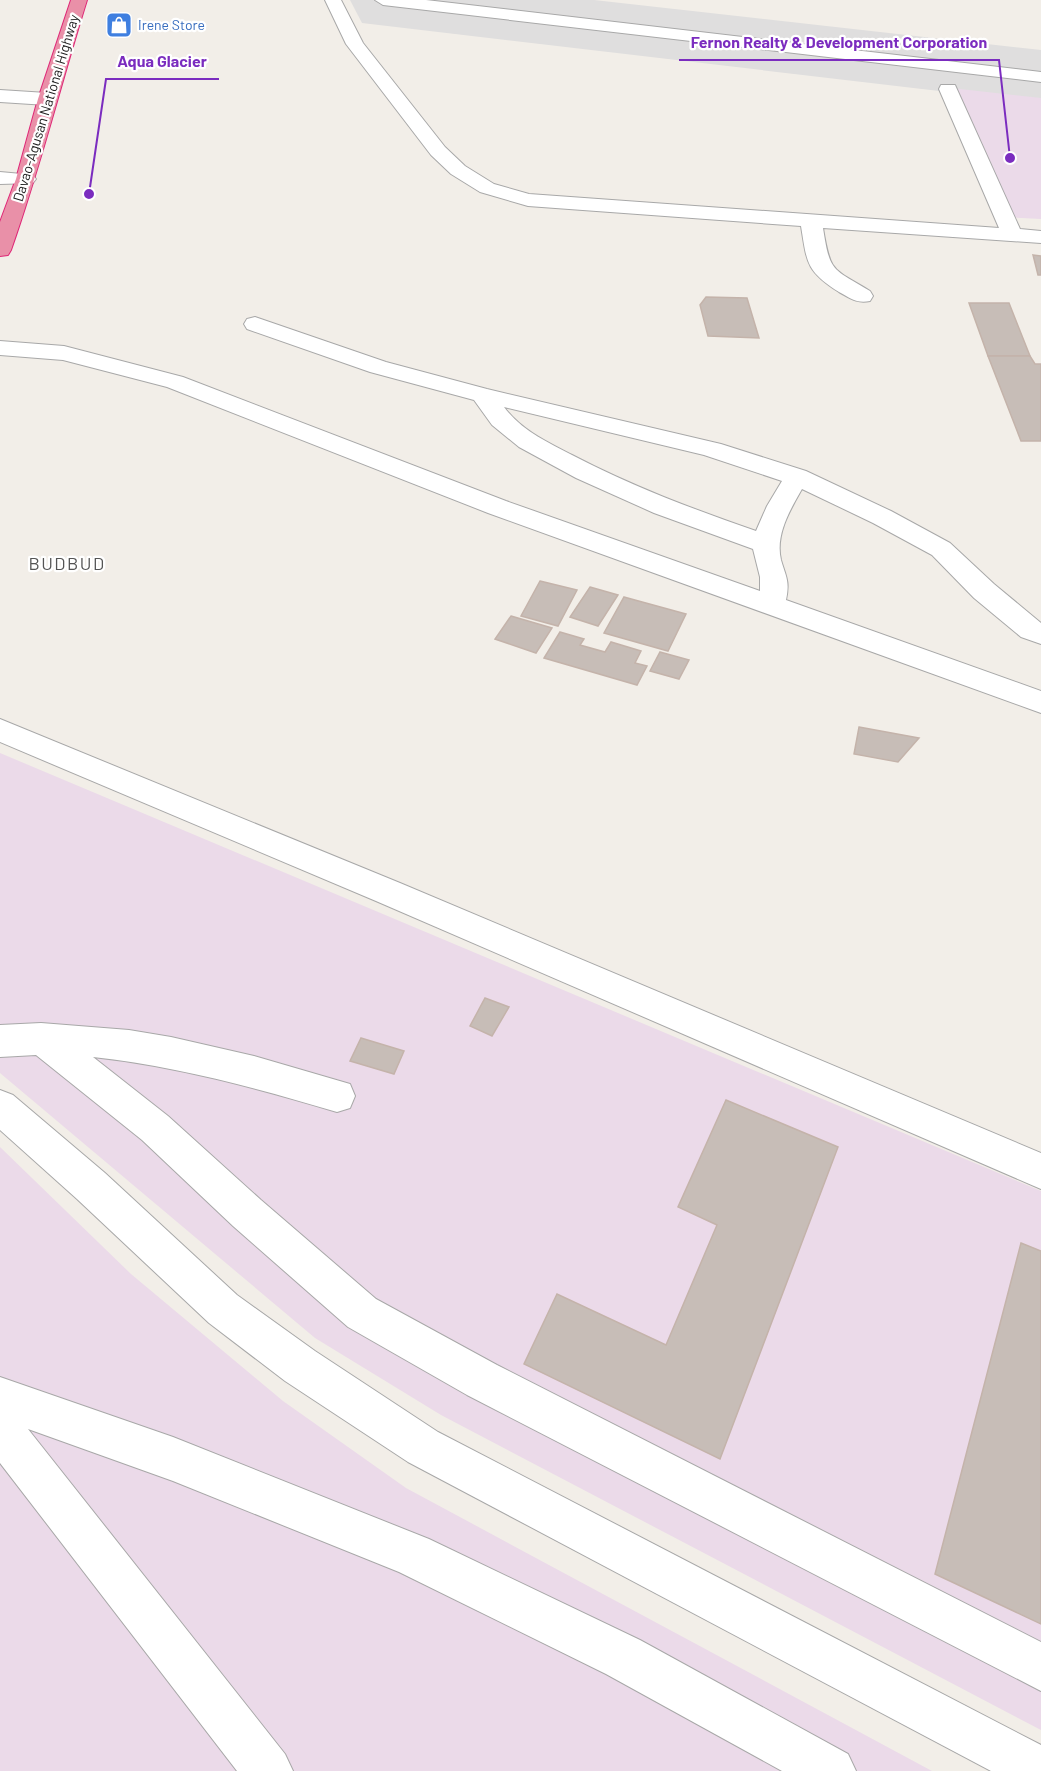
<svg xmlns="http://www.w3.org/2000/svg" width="1041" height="1771" viewBox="0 0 1041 1771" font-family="Barlow,sans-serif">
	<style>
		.residential { fill: #dfdede }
		.industrial { fill: #ebdae9 }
		.building { fill: #c7bdb7; stroke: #c4b3aa; stroke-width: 1.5 }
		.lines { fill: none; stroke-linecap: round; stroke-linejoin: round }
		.minor-casing { stroke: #a8a8a8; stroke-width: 2 }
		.highway-casing { stroke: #df2676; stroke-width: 2 }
		.minor { fill: #fff; fill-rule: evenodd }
		.highway { fill: #e990a8; fill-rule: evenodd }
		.labels { text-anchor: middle; stroke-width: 4.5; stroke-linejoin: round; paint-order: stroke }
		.far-shop-label { font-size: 14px; fill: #366cbe; stroke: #fff; text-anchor: start }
		.far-street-label { font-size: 14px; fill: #212121; stroke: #fff }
		.quarter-label { font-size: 18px; letter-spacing: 1.5px; fill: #545454; stroke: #fff }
		.leader { fill: none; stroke: #7b2cbf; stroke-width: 2 }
		.callout-dot { fill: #7b2cbf; stroke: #fff; stroke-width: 2 }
		.callout-label { font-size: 16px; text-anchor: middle; font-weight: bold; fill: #7b2cbf; stroke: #fff; stroke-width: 4.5; stroke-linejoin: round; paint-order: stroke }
	</style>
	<rect width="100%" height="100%" fill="#f2eee8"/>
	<path class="residential" d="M350,0H594L1041,50V103L362,23Z"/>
	<g class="industrial">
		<path d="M951,88L1041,98V219L1004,217Z"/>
		<path d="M0,753L1041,1191V1730L441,1415L315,1338L0,1073Z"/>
		<path d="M0,1147L131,1274L283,1401L406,1488L932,1771H0Z"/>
	</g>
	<g class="building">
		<path d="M1033,255L1041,256V275H1038Z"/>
		<path d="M706,297L747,298L759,338L708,336L700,305Z"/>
		<path d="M969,303H1009L1030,356H988Z"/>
		<path d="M988,356H1030L1035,364H1041V441H1021Z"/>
		<path d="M540,581L577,590L558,626L521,616Z"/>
		<path d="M590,587L618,595L598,626L570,617Z"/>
		<path d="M624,597L686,614L668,651L604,633Z"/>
		<path d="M511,616L552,628L536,653L495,639Z"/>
		<path d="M560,632L584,639L580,645L605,652L611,642L641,651L635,663L647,666L637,685L544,658Z"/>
		<path d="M660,652L689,660L679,679L650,671Z"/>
		<path d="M859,727L919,738L898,762L854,754Z"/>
		<path d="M485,998L509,1007L492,1036L470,1026Z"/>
		<path d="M361,1038L404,1051L394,1074L350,1061Z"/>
		<path d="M726,1100L838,1147L720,1459L524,1364L557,1294L666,1345L717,1225L678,1207Z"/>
		<path d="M1021,1243L1041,1251V1624L935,1574Z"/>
	</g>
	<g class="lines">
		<defs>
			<g id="minor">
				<path d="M325,0H341L363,43L445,147L465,166L494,184L529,194L999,228L939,89L941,85H955L1020,229L1041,231V243L823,228C830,273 832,268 870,291L873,296L870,301C857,304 850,298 839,292C806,271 807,263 801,226L528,206L480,192L451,174L431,155L346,44Z"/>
				<path d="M375,0H426L1041,72V82L383,5Z"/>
				<path d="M0,90L47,93L54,95L56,99L54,103L47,105L0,102Z"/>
				<path d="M0,172L33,175L36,179L33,183L0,184Z"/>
				<path d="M255,317L386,362L487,389L721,444L806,471L891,511L950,543L994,584L1041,623V644L1021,637L974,598L932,555L873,523L802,489C790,510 775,535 781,560C786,577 790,581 786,600L1041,691V713L488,513L167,387L63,360L0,355V341L64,346L183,377L506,501L760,591V577L753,549L654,513L576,478L519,447L492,425L474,400L370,372L247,329L244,324L247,319ZM504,407L704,455L782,481L767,506L756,531C693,509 631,486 572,455C547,442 521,430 504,407Z"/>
				<path d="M0,719L400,883L1041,1153V1189L376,901L0,742Z"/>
				<path d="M41,1023L129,1030L171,1037L254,1056L350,1084L355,1096L350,1108L337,1112C256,1088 176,1066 93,1057L168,1116L261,1200L376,1299L497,1365L1041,1642V1691L467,1395L348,1327L233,1226L142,1140L36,1055L0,1057V1025Z"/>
				<path d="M0,1090L13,1095L105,1173L237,1295L315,1351L438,1432L1041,1745V1771H991L408,1462L285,1381L209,1323L77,1199L0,1130Z"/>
				<path d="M0,1377L173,1437L429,1539L640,1640L848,1754L856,1771H782L606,1674L399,1572L173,1481L28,1429L285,1754L293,1771H237L0,1463Z"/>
			</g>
			<path id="highway" d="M71,0H87C61,83 40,168 11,250L8,255L0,256V222L16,179L38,99Z"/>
		</defs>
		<use href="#minor" class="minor-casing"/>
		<use href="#highway" class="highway-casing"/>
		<use href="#minor" class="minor"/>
		<use href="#highway" class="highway"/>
	</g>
	<defs>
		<symbol id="shop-square" viewBox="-11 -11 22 22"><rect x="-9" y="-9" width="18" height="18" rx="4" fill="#3f7fe0" stroke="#fff"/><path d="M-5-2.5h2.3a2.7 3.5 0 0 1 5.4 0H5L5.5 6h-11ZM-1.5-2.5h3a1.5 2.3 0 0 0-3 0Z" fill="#fff"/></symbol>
	</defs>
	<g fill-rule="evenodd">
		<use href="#shop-square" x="104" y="10" width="30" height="30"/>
	</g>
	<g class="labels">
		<g class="far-shop-label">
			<text x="138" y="30">Irene Store</text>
		</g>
		<g class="far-street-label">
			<text transform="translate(46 108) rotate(-73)" y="5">Davao-Agusan National Highway</text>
		</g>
		<g class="quarter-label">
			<text x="67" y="570">BUDBUD</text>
		</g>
	</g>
	<path class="leader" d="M1010 158L999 60H679M89 194L106 79H219"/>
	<g class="callout-dot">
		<circle cx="1010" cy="158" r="6"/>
		<circle cx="89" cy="194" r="6"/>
	</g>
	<g class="callout-label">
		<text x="839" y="48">Fernon Realty &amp; Development Corporation</text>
		<text x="162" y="67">Aqua Glacier</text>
	</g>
</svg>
